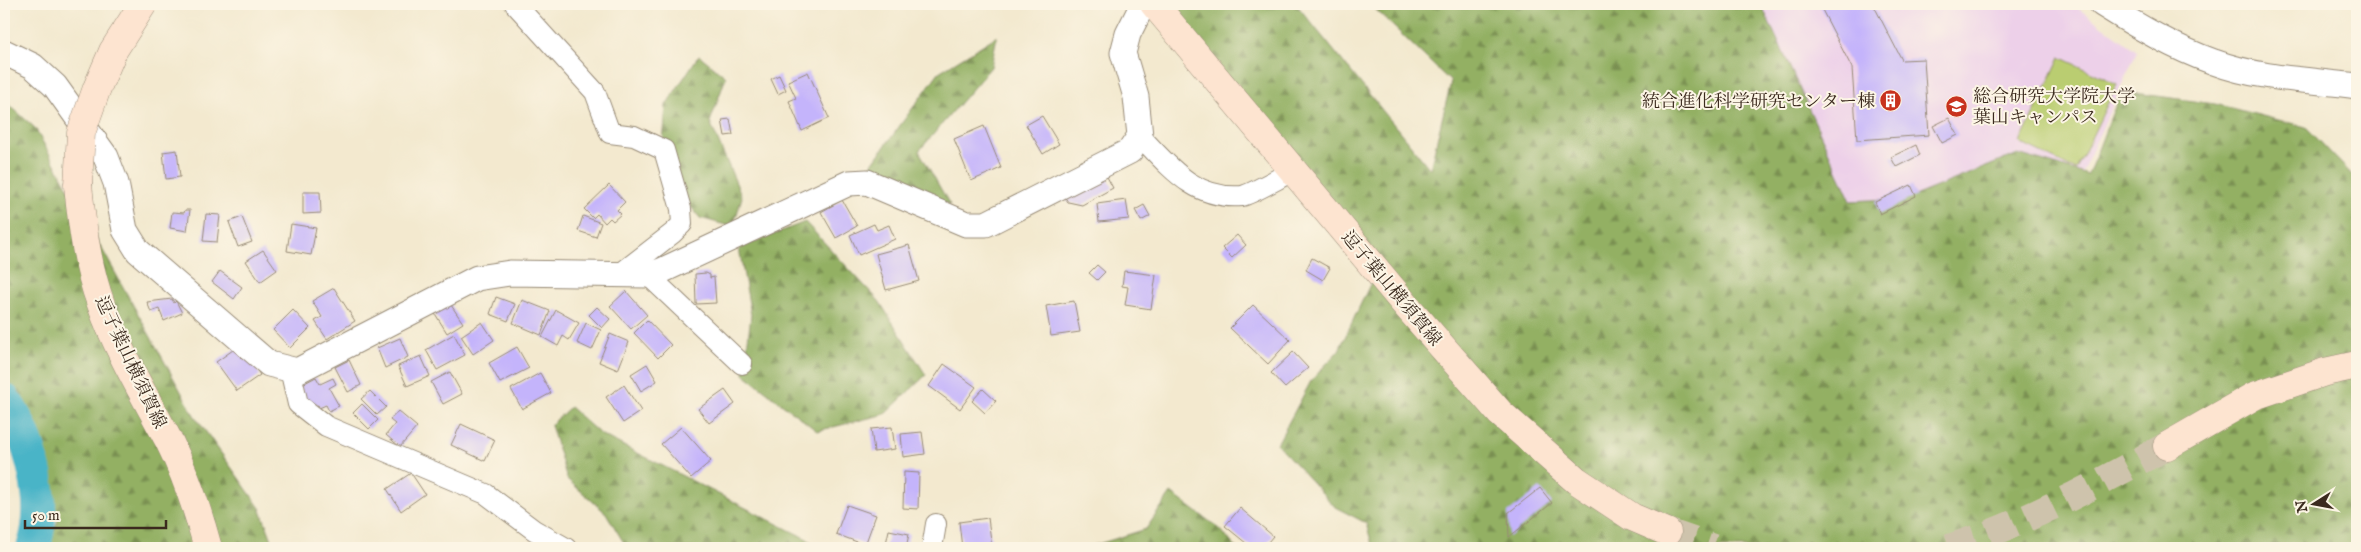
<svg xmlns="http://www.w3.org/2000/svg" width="2361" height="552" viewBox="0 0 2361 552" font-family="'IM FELL English','Noto Serif JP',serif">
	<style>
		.built { fill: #edd0e9 }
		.forest { fill: url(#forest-firs); stroke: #676d40 }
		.garden { fill: #bacd71; stroke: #7a7c48 }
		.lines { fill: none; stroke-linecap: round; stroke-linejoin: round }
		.river { stroke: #49b4c7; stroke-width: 34 }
		.building { fill: #c4b4fb }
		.secondary-tunnel { stroke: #cec3ac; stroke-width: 28; stroke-dasharray: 28 14; stroke-linecap: butt }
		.minor-casing { stroke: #978a76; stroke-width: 22 }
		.tertiary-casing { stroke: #978a76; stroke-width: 27 }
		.secondary-casing { stroke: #978a76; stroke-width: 29 }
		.minor { stroke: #fff; stroke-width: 20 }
		.tertiary { stroke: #fff; stroke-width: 25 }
		.secondary { stroke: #fde4d0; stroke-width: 28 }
		.secondary-bridge-casing { stroke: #978a76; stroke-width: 29; stroke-linecap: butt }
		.secondary-bridge { stroke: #fde4d0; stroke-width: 28 }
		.labels { text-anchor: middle; stroke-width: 4; stroke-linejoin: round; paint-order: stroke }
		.poi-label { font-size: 18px; fill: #3b2a1e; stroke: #fcf5e5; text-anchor: start }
		.street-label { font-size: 18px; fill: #3b2a1e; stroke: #fcf5e5 }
	</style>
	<defs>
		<pattern id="forest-firs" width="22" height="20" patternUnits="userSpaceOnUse" patternTransform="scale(1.25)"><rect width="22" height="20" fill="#93b063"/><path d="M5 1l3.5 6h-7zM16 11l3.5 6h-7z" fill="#798f51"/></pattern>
	</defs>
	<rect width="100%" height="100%" fill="#fcf5e5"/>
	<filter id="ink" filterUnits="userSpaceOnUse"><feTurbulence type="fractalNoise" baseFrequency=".02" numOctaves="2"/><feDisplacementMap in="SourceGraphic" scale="10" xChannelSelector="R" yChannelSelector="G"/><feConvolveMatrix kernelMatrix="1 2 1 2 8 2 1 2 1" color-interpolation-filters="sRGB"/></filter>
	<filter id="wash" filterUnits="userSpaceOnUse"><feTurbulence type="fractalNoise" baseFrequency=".0096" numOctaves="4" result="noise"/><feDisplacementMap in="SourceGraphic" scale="20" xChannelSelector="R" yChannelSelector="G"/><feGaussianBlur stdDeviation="1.12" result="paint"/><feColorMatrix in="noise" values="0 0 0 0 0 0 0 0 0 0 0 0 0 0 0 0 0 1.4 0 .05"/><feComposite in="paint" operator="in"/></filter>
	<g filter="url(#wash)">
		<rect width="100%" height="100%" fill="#f3e9cf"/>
		<path class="built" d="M1753,4H2072L2137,51L2077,184L1860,230Z"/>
		<g class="forest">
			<path d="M1164,4H1296L1430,169L1451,82L1370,4H1761L1851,201L1909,198L2018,154L2088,175L2121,91L2215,104L2306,127L2357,180V548H1373L1366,523L1335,507L1277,444L1311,381L1339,350L1374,276Z"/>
			<path d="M997,36L991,67L919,151L950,205L866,172L939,72Z"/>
			<path d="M699,55L726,77L710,122L742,197L733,227L700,218L661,170L666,105Z"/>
			<path d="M4,100L35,128L194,415L260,508L275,548H48L58,520L37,443L4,411Z"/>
			<path d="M805,222L879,301L926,375L885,414L817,431L744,374L751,315L739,248Z"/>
			<path d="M570,407L600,434L807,539L818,548H627L606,513L567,479L551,425Z"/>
			<path d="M1171,493L1220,529L1236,548H1086L1146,529Z"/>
		</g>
		<path class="garden" d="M2060,57L2117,84L2076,170L2020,143Z"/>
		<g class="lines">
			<path class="river" d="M4,400C31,437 49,504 33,548"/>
		</g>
		<g id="blocks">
			<g class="building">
				<path d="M1819,4H1873L1902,60L1924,59L1929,135L1857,140L1852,68Z"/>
				<path d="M808,72L829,118L802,131L789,101L796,98L788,81Z"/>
				<path d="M779,75L786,90L778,94L771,79Z"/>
				<path d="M1042,116L1059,144L1043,154L1026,125Z"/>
				<path d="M1949,118L1958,135L1942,143L1933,126Z"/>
				<path d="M730,119L733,135L725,136L722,120Z"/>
				<path d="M984,126L1001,168L971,181L954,139Z"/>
				<path d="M1916,145L1920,155L1896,167L1891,157Z"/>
				<path d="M177,150L180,177L166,179L163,152Z"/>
				<path d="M1105,173L1113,188L1082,205L1068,202L1064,196Z"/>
				<path d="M609,185L625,202L617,210L621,214L613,221L610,218L605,223L597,214L593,218L584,209Z"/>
				<path d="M1911,185L1916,196L1880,214L1875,202Z"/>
				<path d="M303,192H320L321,213L303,214Z"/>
				<path d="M842,200L857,226L836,238L821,212Z"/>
				<path d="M1126,200L1129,219L1099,222L1097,204Z"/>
				<path d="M1144,205L1150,216L1141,221L1135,210Z"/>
				<path d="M185,210H190L187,231L170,228L172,212L184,213Z"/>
				<path d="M206,214L220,215L217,242L203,241Z"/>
				<path d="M583,216L601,223L596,237L578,231Z"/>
				<path d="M242,217L252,242L238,247L229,222Z"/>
				<path d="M291,224L316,228L311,255L287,251Z"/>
				<path d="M874,224L877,230L889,225L895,239L859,255L850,235Z"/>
				<path d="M1237,235L1246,245L1232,258L1222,248Z"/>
				<path d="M909,245L919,281L886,290L876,254Z"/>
				<path d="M263,250L277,270L260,282L246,261Z"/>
				<path d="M1312,258L1330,268L1323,280L1306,270Z"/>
				<path d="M1097,265L1105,272L1097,280L1089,273Z"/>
				<path d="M220,271L242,287L234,299L212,282Z"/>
				<path d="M1124,271L1156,275L1151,309L1125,305L1128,287L1122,286Z"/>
				<path d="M706,273L710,275V278L714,277L716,303L696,304L695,274Z"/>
				<path d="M334,288L355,321L327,339L315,321L322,317L312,301Z"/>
				<path d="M626,291L647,315L631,329L610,306Z"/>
				<path d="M496,297L515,304L508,321L490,314Z"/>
				<path d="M172,299L174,303L176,301L182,313L164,321L159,309L151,312L147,302Z"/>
				<path d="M522,300L550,311L541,335L513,323Z"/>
				<path d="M1074,301L1080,332L1051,336L1046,306Z"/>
				<path d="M449,302L463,323L447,333L434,312Z"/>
				<path d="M1253,305L1290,340L1268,364L1230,328Z"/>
				<path d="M597,307L610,319L602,328L589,315Z"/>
				<path d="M293,310L310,328L290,348L273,330Z"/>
				<path d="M556,310L579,323L569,340L563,336L558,346L542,337Z"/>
				<path d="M647,320L671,345L658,358L634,333Z"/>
				<path d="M482,322L494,340L473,354L461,336Z"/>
				<path d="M586,323L601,330L592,350L577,343Z"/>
				<path d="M454,334L465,355L437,370L426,350Z"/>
				<path d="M610,334L629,342L618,370L599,362Z"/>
				<path d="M400,338L408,357L385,368L377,348Z"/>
				<path d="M240,345L260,375L237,391L216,362Z"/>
				<path d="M517,347L529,368L500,383L489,363Z"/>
				<path d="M1293,352L1308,368L1285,388L1271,373Z"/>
				<path d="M421,356L430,376L407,386L398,366Z"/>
				<path d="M349,360L361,385L348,392L335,367Z"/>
				<path d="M647,364L657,381L641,391L631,374Z"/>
				<path d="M944,364L976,387L960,409L929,386Z"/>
				<path d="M450,372L462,394L443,404L431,382Z"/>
				<path d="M540,373L551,393L522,409L511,389Z"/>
				<path d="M316,377L320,384L333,378L336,384L329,388L339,406L329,411L326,405L319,408L318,405L311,408L299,386Z"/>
				<path d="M624,385L641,411L623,423L606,397Z"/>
				<path d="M983,389L996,401L985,413L972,401Z"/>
				<path d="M725,390L735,404L709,423L698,409Z"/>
				<path d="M370,391L386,407L377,415L361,399Z"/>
				<path d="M362,404L378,420L369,429L353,413Z"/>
				<path d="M398,411L417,427L400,447L386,435L395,424L390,420Z"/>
				<path d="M461,424L495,440L485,461L451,445Z"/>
				<path d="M681,427L711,461L691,478L661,444Z"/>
				<path d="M892,427L895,449L874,452L871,429Z"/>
				<path d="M922,432L925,454L903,457L901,434Z"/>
				<path d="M904,472L919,473L918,509L903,508Z"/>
				<path d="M411,473L425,494L401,511L387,489Z"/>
				<path d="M1540,488L1552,503L1509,537L1508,513Z"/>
				<path d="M847,505L876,515L865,545L836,534Z"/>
				<path d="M1240,508L1273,536L1263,548H1252L1225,526Z"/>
				<path d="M988,518L992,548H962L959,522Z"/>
				<path d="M889,530L909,534L906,548H885Z"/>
			</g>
		</g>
	</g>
	<g filter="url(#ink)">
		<use href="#blocks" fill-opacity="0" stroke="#978a76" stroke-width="1"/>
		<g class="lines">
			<g class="secondary-tunnel">
				<path d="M1667,532L1713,548"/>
				<path d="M1949,548C2026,524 2096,484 2167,446"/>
			</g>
			<defs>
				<g id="minor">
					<path d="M515,4L595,92L610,133L634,136L664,150L681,209L682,224L673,233L620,274"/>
					<path d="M1140,136C1169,166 1194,200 1242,196C1252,194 1282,176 1293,171"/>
					<path d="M648,275L742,364"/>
					<path d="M290,369L298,404L326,426L486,494L534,530L566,548"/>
					<path d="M932,548L936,524"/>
				</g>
				<g id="tertiary">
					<path d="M2102,4C2137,26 2174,48 2214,62C2259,79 2310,80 2357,86"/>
					<path d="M4,52L33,66L55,86L106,157L116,183L125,230L138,251L269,364L297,371L477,278L510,273L648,275L661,271L849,183L867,182L966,224H986L1130,151L1140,136L1136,97L1123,53L1128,34L1143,4"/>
				</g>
				<g id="secondary">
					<path d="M1154,4L1404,303L1500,413L1576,480L1632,517L1667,532"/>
					<path d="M78,185C82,225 87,266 101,304C117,350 146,398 169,441C186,475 198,511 208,548"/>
					<path d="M2167,446L2254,396L2325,372L2357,365"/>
				</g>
			</defs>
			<use href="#minor" class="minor-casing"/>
			<use href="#tertiary" class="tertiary-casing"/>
			<use href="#secondary" class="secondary-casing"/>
			<use href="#minor" class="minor"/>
			<use href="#tertiary" class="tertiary"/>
			<use href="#secondary" class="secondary"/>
			<defs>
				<path id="secondary-bridge" d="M78,185L81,133L97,88L113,51L143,4"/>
			</defs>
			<use href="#secondary-bridge" class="secondary-bridge-casing"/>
			<use href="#secondary-bridge" class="secondary-bridge"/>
		</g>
	</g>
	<defs>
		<symbol id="building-disc" viewBox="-11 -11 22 22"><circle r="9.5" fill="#c8321e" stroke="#fcf5e5"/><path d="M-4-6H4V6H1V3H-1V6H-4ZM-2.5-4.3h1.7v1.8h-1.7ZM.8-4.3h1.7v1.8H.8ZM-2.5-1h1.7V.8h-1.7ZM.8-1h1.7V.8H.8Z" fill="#fff"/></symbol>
		<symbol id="university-disc" viewBox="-11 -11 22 22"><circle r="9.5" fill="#c8321e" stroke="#fcf5e5"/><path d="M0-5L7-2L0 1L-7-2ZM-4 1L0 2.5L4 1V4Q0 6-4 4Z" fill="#fff"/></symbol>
	</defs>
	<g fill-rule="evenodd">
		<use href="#building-disc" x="1878" y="88" width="25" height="25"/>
		<use href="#university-disc" x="1944" y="94" width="25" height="25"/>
	</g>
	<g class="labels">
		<g class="poi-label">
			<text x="1973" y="102">総合研究大学院大学<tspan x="1973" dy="21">葉山キャンパス</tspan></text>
			<text x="1875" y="107" text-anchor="end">統合進化科学研究センター棟</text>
		</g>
		<g class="street-label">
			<text transform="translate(1392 288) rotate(50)" y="6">逗子葉山横須賀線</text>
			<text transform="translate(131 362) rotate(65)" y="6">逗子葉山横須賀線</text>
		</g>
	</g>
	<rect width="2361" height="552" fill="none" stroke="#fcf5e5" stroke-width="20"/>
	<g transform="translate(2314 504) rotate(259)" stroke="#fcf5e5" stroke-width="4" paint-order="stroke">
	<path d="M0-4L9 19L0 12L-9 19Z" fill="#3b2a1e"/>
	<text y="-8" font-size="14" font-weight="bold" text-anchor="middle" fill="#3b2a1e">N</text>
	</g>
	<path d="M25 520v8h141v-8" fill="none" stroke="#3b2a1e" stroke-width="2.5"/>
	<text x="32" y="520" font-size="15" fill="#3b2a1e" stroke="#fcf5e5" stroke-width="4" paint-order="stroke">50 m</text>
</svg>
